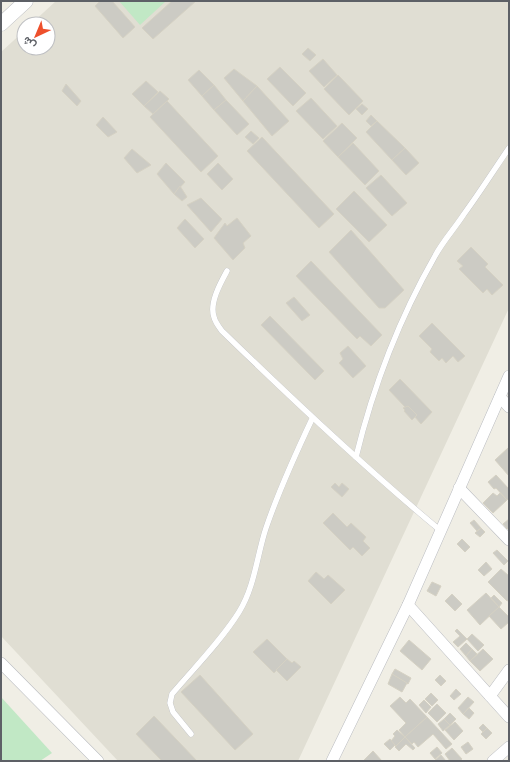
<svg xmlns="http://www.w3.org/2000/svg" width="510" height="762" viewBox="0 0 510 762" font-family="'Fira Sans Condensed',Vazirmatn,sans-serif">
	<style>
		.education { fill: #e0ded3 }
		.green { fill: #c1e8c5 }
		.building { fill: #cccbc4; stroke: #d5d1c3 }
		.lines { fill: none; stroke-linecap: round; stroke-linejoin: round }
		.service-casing { stroke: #babcc1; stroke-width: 6 }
		.minor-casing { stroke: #babcc1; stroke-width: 12 }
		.tertiary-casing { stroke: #babcc1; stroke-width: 15 }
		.service { stroke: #fff; stroke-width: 5.5 }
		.minor { stroke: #fff; stroke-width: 11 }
		.tertiary { stroke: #fff; stroke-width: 14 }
	</style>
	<rect width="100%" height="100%" fill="#f0eee5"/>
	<path class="education" d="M56,1H509V308L298,761H118L1,636V52L24,31V48H48V24H31Z"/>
	<g class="green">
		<path d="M119,1H166L140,25Z"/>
		<path d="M1,697L52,753L40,761H1Z"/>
	</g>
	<g class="building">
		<path d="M100,1H112L135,27L123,38L95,6Z"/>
		<path d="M172,1H196L153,39L142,28Z"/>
		<path d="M308,48L316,55L310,61L302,54Z"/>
		<path d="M323,59L337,75L324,87L309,71Z"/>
		<path d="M280,67L306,93L293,106L267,79Z"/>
		<path d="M234,69L257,86L243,101L224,78Z"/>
		<path d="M199,70L214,85L202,96L188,80Z"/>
		<path d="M338,75L363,101L349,115L324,89Z"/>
		<path d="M146,81L158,92L144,106L132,94Z"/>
		<path d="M66,84L81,101L77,106L62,91Z"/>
		<path d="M214,85L226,100L214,110L202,96Z"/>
		<path d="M257,86L289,121L272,136L243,101Z"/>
		<path d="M160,91L169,99L153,114L144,106Z"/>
		<path d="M311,98L337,126L323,139L296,111Z"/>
		<path d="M226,100L249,124L237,135L214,110Z"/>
		<path d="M167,101L218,156L201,172L150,117Z"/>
		<path d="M362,104L368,109L362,115L356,109Z"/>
		<path d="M371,115L377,121L371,126L366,121Z"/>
		<path d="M103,117L117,132L108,137L96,125Z"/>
		<path d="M377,121L405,148L392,160L366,132Z"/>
		<path d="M342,123L357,138L338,157L323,141Z"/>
		<path d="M251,131L259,138L253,144L245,137Z"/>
		<path d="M262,137L334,214L319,228L247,151Z"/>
		<path d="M353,143L379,171L365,185L338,157Z"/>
		<path d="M405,148L419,163L406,175L392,160Z"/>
		<path d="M132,149L151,165L137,173L124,158Z"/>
		<path d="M166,163L185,182L174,194L157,174Z"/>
		<path d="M218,163L233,179L222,190L207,174Z"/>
		<path d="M381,175L407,203L392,216L366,188Z"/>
		<path d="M180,186L187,197L182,201L174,194Z"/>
		<path d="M354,191L387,225L369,242L336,209Z"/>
		<path d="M201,198L222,219L211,232L187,205Z"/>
		<path d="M237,218L251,236L243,243L245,248L233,260L214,238L225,223L227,226Z"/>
		<path d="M185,219L204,239L195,248L177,228Z"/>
		<path d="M351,230L404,290L385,308H379L329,252Z"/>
		<path d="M471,247L488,264L485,267L503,285L492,295L487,289L483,293L459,269L463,266L457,261Z"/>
		<path d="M311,261L382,335L371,346L360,336L357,339L296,276Z"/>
		<path d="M294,297L310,315L302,321L286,303Z"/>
		<path d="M270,316L324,371L315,380L261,325Z"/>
		<path d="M432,323L465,356L458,362L453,356L446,363L442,358L439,361L430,352L432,349L419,336Z"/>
		<path d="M348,346L366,366L353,378L339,363L343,359L340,353Z"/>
		<path d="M400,379L432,412L421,424L415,417L417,415L408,406L406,408L389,390Z"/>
		<path d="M408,406L417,415L412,420L404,411L405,410L403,408Z"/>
		<path d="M508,448H509V476L495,460Z"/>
		<path d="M496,475L509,489V498L507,500L496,488L494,489L488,482Z"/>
		<path d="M335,483L339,487L342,483L349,489L342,497L331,487Z"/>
		<path d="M493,493L497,496L500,493L507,500L493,513L483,503Z"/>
		<path d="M333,513L347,527L351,523L366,537L363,541L370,548L362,556L353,547L350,550L323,523Z"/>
		<path d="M509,519V527L507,529L503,524Z"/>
		<path d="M474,520L481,528L477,531L470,523Z"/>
		<path d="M481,528L485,532L480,537L475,533Z"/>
		<path d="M462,539L470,547L465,552L457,544Z"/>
		<path d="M497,550L508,561L504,565L493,553Z"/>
		<path d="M486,562L492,569L484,576L478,570Z"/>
		<path d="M501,569L509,576V600L507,601L488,582Z"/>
		<path d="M316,572L324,579L328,575L345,590L331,604L308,581Z"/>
		<path d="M432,582L441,586L436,596L427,591Z"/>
		<path d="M486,593L499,607L480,625L467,610Z"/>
		<path d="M452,594L462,604L455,611L445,601Z"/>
		<path d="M494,595L502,603L499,607L491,598Z"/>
		<path d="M499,607L509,617V622L501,629L489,616Z"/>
		<path d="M457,629L467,639L458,647L453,642L460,636L455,631Z"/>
		<path d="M472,634L484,645L478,651L467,639Z"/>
		<path d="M267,639L287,659L274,673L253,652Z"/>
		<path d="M409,640L431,659L422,670L400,651Z"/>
		<path d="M466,643L472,649L466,656L460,649Z"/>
		<path d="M472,649L477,654L470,661L466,656Z"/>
		<path d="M483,649L493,659L480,671L470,661Z"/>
		<path d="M287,659L292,663L294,661L301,667L287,681L276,670Z"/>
		<path d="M395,669L411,678L408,684L392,674Z"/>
		<path d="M392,674L407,683L402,692L388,684Z"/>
		<path d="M200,675L253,734L235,750L181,692Z"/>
		<path d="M440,675L446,681L441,686L435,680Z"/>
		<path d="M456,689L461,694L454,700L450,696Z"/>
		<path d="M431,693L438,700L432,706L425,699Z"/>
		<path d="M400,697L406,703L410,699L427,717L405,737L399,730L406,723L390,706Z"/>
		<path d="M468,697L474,702L463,714L458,708Z"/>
		<path d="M424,700L431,707L426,713L419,705Z"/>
		<path d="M437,704L446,713L437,722L428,713Z"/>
		<path d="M469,708L474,713L469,719L463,714Z"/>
		<path d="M450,713L456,719L450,725L444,719Z"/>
		<path d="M154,716L197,761H162L136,734Z"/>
		<path d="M427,717L452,744L446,749L433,734L418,747L414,742L412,744L405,737Z"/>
		<path d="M444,719L450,725L443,731L438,724Z"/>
		<path d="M455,722L463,731L454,740L445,730Z"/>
		<path d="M483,724L487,728L483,732L479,728Z"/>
		<path d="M487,728L492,733L486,739L481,734Z"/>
		<path d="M397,730L405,737L396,746L391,741L395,736L393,734Z"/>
		<path d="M405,737L415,748L413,750L406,744L399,751L395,747Z"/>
		<path d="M390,739L395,745L390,750L384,744Z"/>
		<path d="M468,742L473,749L466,754L461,747Z"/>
		<path d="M437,747L442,753L435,759L430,753Z"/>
		<path d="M452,748L462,759L460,761H450L445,754Z"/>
		<path d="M373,751L382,761H363Z"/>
		<path d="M441,755L446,761H434Z"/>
	</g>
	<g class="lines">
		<defs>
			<g id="service">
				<path d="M227,271C221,282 209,303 214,317C215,322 219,327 222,331C293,400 365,468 441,531"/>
				<path d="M356,457C373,387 399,319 435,256C443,241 455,228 464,214C480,192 494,170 509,148"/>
				<path d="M191,734L173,712L170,703L172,694C194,668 221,641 239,612C255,586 257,555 266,528C279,490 295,455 312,419"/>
			</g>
			<g id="minor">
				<path d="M500,397L509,407"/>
				<path d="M459,488L509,540"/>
				<path d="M408,605L509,717"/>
				<path d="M1,663L98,761"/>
				<path d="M490,696L509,670"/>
				<path d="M332,761L408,605L509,376"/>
				<path d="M493,761L509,747"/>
			</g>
			<path id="tertiary" d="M1,24L26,1"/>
		</defs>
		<use href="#service" class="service-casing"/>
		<use href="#minor" class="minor-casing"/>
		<use href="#tertiary" class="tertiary-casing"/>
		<use href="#service" class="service"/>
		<use href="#minor" class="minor"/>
		<use href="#tertiary" class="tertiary"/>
	</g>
	<rect width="510" height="762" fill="none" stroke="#5d6066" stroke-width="4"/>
	<g transform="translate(36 36) rotate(224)"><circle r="19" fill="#ffffff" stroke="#bebfc2"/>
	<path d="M0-3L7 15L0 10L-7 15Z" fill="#ee502c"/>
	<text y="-6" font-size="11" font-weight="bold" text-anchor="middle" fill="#5d6066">ش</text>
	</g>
</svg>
